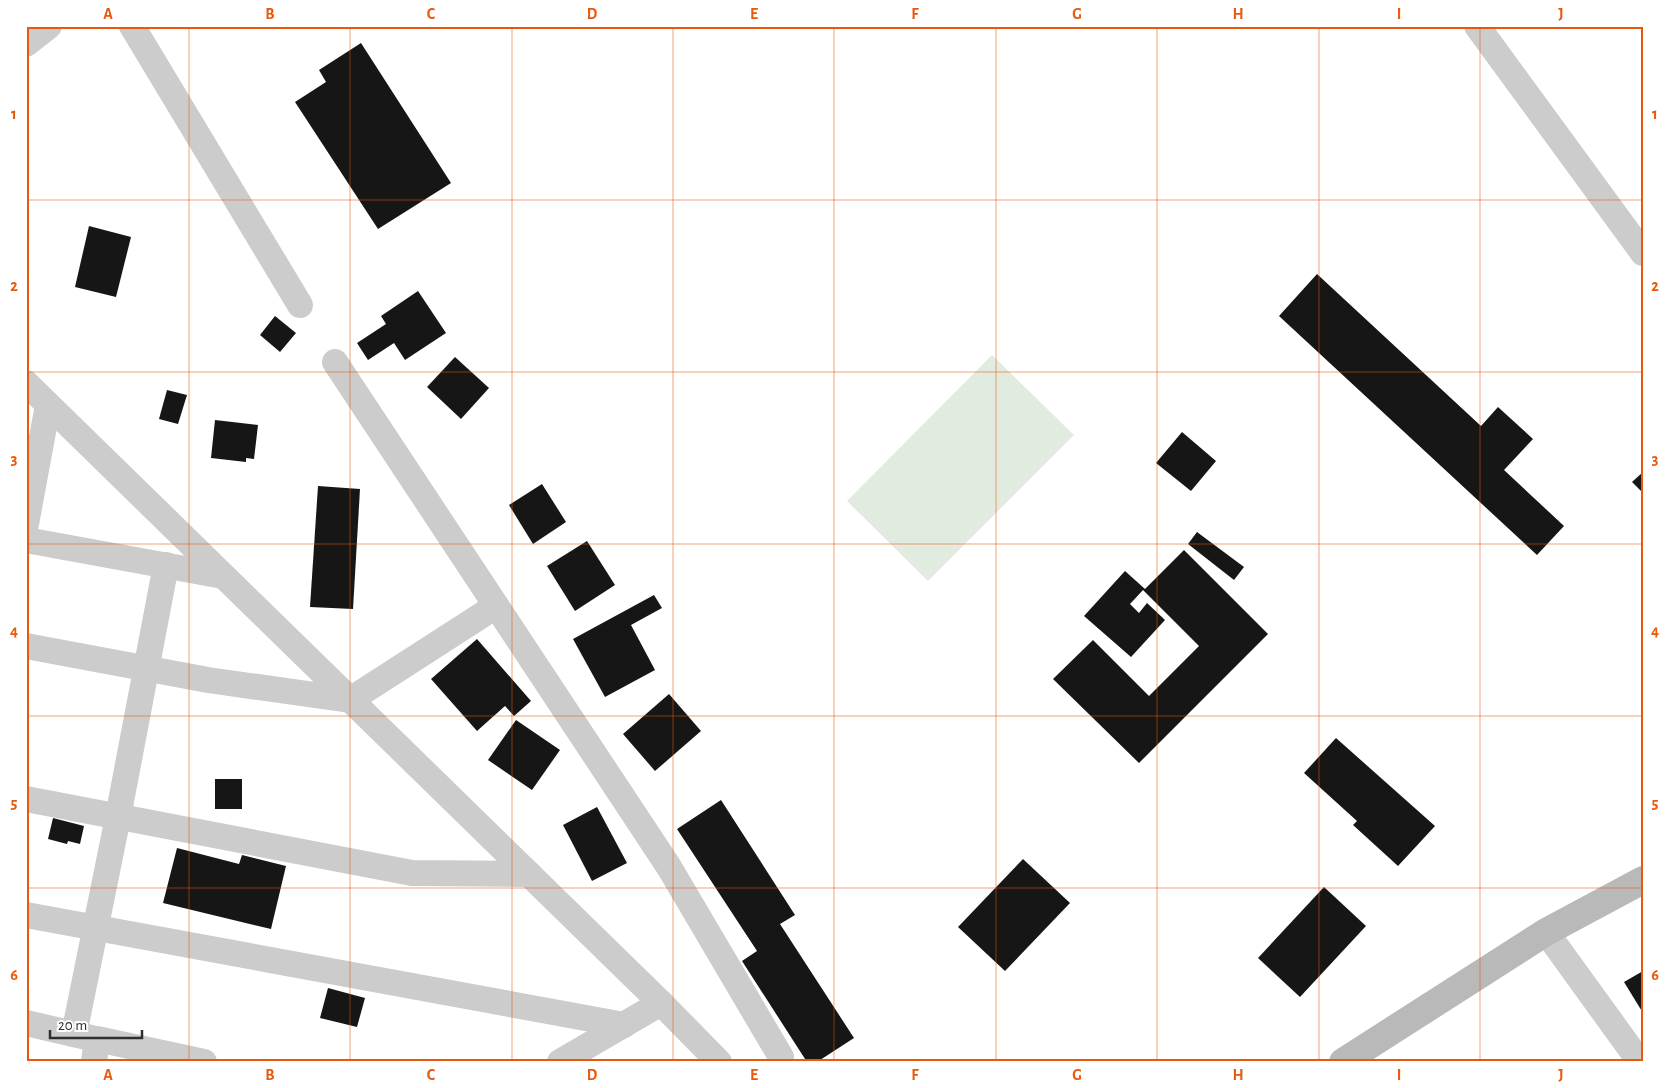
<svg xmlns="http://www.w3.org/2000/svg" width="1669" height="1088" viewBox="0 0 1669 1088" font-family="'Alegreya Sans',sans-serif">
	<style>
		.green { fill: #e2ebdf }
		.building { fill: #161616 }
		.lines { fill: none; stroke-linecap: round; stroke-linejoin: round }
		.street { stroke: #ccc; stroke-width: 26 }
		.secondary { stroke: #b9b9b9; stroke-width: 28 }
		.grid { fill: none; stroke: #e8590c; stroke-width: 1; stroke-opacity: 0.55 }
		.neatline { fill: none; stroke: #e8590c; stroke-width: 2 }
		.grid-label { font-size: 16px; text-anchor: middle; font-weight: bold; fill: #e8590c }
	</style>
	<rect width="100%" height="100%" fill="#fff"/>
	<path class="green" d="M992,355L1074,435L928,581L847,501Z"/>
	<g class="building">
		<path d="M361,43L451,183L378,229L295,102L326,82L319,70Z"/>
		<path d="M89,226L131,237L116,297L75,287Z"/>
		<path d="M1317,274L1481,426L1498,407L1533,439L1504,470L1564,526L1537,555L1279,316Z"/>
		<path d="M418,291L446,333L405,360L394,343L368,360L357,343L386,324L381,316Z"/>
		<path d="M275,316L296,333L280,352L260,335Z"/>
		<path d="M455,357L489,388L461,419L427,387Z"/>
		<path d="M167,390L187,395L178,424L159,419Z"/>
		<path d="M215,420L258,425L254,459L246,458V462L211,458Z"/>
		<path d="M1182,432L1216,461L1191,491L1156,463Z"/>
		<path d="M1643,472V493L1632,482Z"/>
		<path d="M542,484L566,522L533,544L509,505Z"/>
		<path d="M318,486L360,489L353,609L310,607Z"/>
		<path d="M1197,532L1244,567L1234,580L1188,544Z"/>
		<path d="M587,541L615,585L575,611L547,566Z"/>
		<path d="M1184,550L1268,634L1139,763L1053,679L1093,640L1149,696L1199,646L1143,590L1130,604L1139,613L1147,603L1165,620L1131,657L1084,616L1125,571L1145,589Z"/>
		<path d="M654,595L662,608L631,625L655,670L605,697L573,639Z"/>
		<path d="M477,639L531,701L514,716L505,706L477,731L431,679Z"/>
		<path d="M669,694L701,731L655,771L623,734Z"/>
		<path d="M516,720L560,750L532,790L488,760Z"/>
		<path d="M1336,738L1435,826L1398,866L1353,825L1357,821L1304,773Z"/>
		<rect x="215" y="779" width="27" height="30"/>
		<path d="M721,800L795,915L780,924L854,1038L817,1062H807L742,961L757,951L677,829Z"/>
		<path d="M597,807L627,863L592,881L563,825Z"/>
		<path d="M53,818L84,826L80,844L68,841L67,844L48,839Z"/>
		<path d="M177,848L239,864L242,855L286,866L271,929L163,903Z"/>
		<path d="M1023,859L1070,903L1005,971L958,927Z"/>
		<path d="M1324,887L1366,926L1300,997L1258,958Z"/>
		<path d="M1643,971V1013L1624,982Z"/>
		<path d="M328,988L365,998L357,1027L320,1018Z"/>
	</g>
	<g class="lines">
		<g class="street">
			<path d="M132,26L300,305"/>
			<path d="M1477,26L1643,253"/>
			<path d="M26,44L49,26"/>
			<path d="M335,362L669,867L781,1057"/>
			<path d="M26,383L661,1003L719,1062"/>
			<path d="M26,524L48,405"/>
			<path d="M26,540L223,576"/>
			<path d="M26,646L208,680L350,700L496,606"/>
			<path d="M26,799L412,873L529,874"/>
			<path d="M26,915L624,1025"/>
			<path d="M1546,932L1640,1062"/>
			<path d="M26,1023L91,1038"/>
			<path d="M74,1034L118,817L166,565"/>
			<path d="M94,1062L97,1039L204,1062"/>
			<path d="M560,1062L661,1003"/>
		</g>
		<path class="secondary" d="M1343,1062L1546,932L1643,880"/>
	</g>
	<path class="grid" d="M189,26V1062M350,26V1062M512,26V1062M673,26V1062M834,26V1062M996,26V1062M1157,26V1062M1319,26V1062M1480,26V1062M26,200H1643M26,372H1643M26,544H1643M26,716H1643M26,888H1643"/>
	<rect width="1669" height="1088" fill="none" stroke="#ffffff" stroke-width="55"/>
	<path d="M50 1030v8h92v-8" fill="none" stroke="#2f2f2f" stroke-width="2.5"/>
	<text x="58" y="1030" font-size="15" fill="#2f2f2f" stroke="#ffffff" stroke-width="4" paint-order="stroke">20 m</text>
	<rect x="28" y="28" width="1614" height="1032" class="neatline"/>
	<g class="grid-label">
		<text x="108" y="19">A</text>
		<text x="270" y="19">B</text>
		<text x="431" y="19">C</text>
		<text x="592" y="19">D</text>
		<text x="754" y="19">E</text>
		<text x="915" y="19">F</text>
		<text x="1077" y="19">G</text>
		<text x="1238" y="19">H</text>
		<text x="1399" y="19">I</text>
		<text x="1561" y="19">J</text>
		<text x="14" y="119">1</text>
		<text x="1655" y="119">1</text>
		<text x="14" y="291">2</text>
		<text x="1655" y="291">2</text>
		<text x="14" y="464">3</text>
		<text x="1655" y="464">3</text>
		<text x="14" y="636">4</text>
		<text x="1655" y="636">4</text>
		<text x="14" y="808">5</text>
		<text x="1655" y="808">5</text>
		<text x="14" y="980">6</text>
		<text x="1655" y="980">6</text>
		<text x="108" y="1080">A</text>
		<text x="270" y="1080">B</text>
		<text x="431" y="1080">C</text>
		<text x="592" y="1080">D</text>
		<text x="754" y="1080">E</text>
		<text x="915" y="1080">F</text>
		<text x="1077" y="1080">G</text>
		<text x="1238" y="1080">H</text>
		<text x="1399" y="1080">I</text>
		<text x="1561" y="1080">J</text>
	</g>
</svg>
